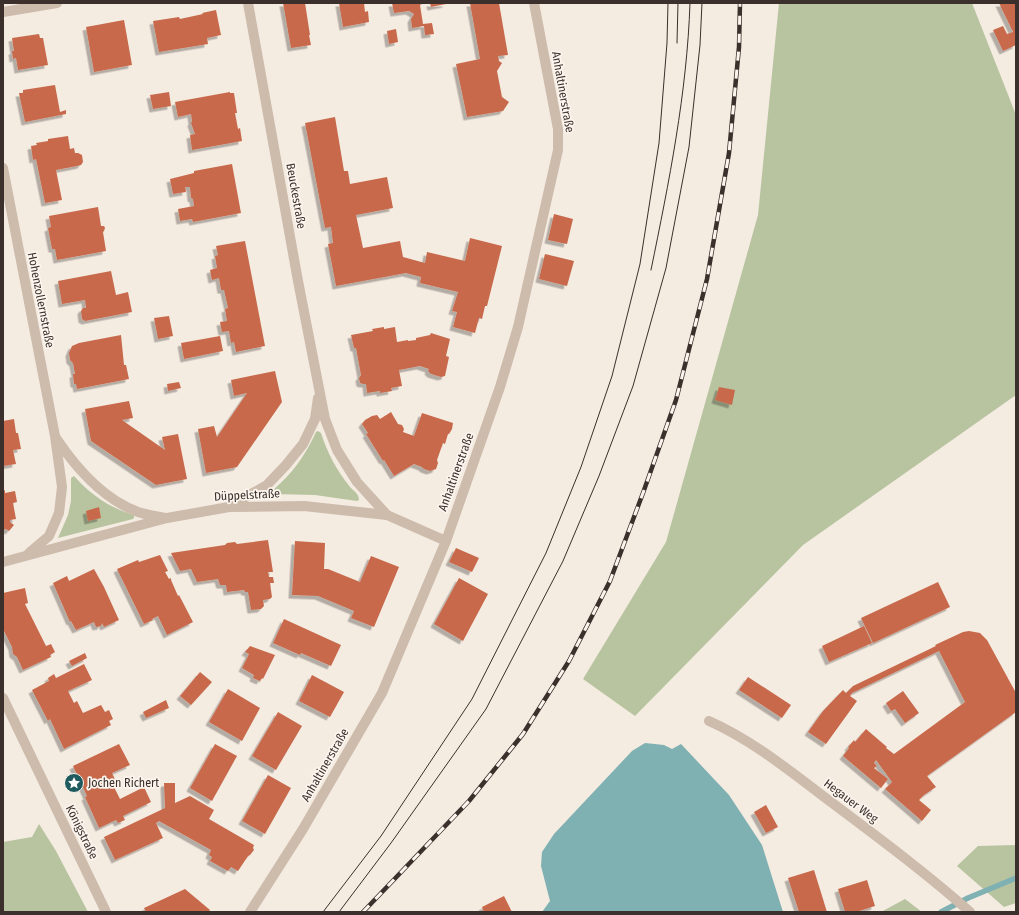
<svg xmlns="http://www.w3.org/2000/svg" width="1019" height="915" viewBox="0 0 1019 915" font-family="'Fira Sans Condensed',sans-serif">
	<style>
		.green { fill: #b8c4a0 }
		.water { fill: #7fb0b2 }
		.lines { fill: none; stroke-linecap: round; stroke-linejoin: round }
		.stream { stroke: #7fb0b2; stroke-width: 5.5 }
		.building { fill: #c8694b; filter: url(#shadow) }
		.minor { stroke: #cdbbac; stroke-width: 10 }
		.tram { stroke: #3b302b; stroke-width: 1 }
		.rail-casing { stroke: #3b302b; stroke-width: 4.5 }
		.rail { stroke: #fbf5ee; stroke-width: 3; stroke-dasharray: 9; stroke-linecap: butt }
		.labels { text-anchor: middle; stroke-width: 3.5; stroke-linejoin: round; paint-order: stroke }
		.street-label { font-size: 12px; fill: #3b302b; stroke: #fbf5ee }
		.poi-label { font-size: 12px; fill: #3b302b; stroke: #fbf5ee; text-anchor: start }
	</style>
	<defs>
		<filter id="shadow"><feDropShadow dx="-3.5" dy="3.5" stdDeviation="0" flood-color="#0004"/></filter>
	</defs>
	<rect width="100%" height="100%" fill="#f4ebe1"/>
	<g class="green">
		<path d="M779,3H972L1016,115V395L803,545L635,716L583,679L666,542L758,215Z"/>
		<path d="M318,431L321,433C327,452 337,471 350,487C354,491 359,494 359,500L357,501L315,495L272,494V491C292,474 305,456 316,432Z"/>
		<path d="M74,476C91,495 110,508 134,515V518L133,519L58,538L68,515L71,501V478Z"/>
		<path d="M39,824L56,851L88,912H3V842L32,837Z"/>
		<path d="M1016,845V903L1004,907L957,866L978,846Z"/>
		<path d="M905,899L922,912H881Z"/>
	</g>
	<path class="water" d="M645,743L664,745L672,749L681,744L729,795L762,845L783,912H542L550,901L541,866L542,852L554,834L632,751Z"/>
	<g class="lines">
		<path class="stream" d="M941,912L968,898L1016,878"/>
	</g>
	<g class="building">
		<path d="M283,3H305L310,35H309L311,45L291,48Z"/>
		<path d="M339,3H364L365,12L368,11L369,22L343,27Z"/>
		<path d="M392,3H424L420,5L423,24L432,23L434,34L425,35L424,26L412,28L411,19L414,14L409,11L394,13Z"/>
		<path d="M430,3H446V4L431,7Z"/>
		<path d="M470,3H499L508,55L498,56L499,61L502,63L497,71L502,97L509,102L503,111L467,117L456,64L480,59Z"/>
		<path d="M999,3H1016V45L1003,51L993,30L1003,26L1007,34L1013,32Z"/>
		<path d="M216,10L221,35L207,38L208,44L159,52L153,21L179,17L180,19L203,14L202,13Z"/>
		<path d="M124,20L132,65L94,72L86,27Z"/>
		<path d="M396,29L398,42L389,44L387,31Z"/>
		<path d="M39,34L40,38H43L48,65L18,70L16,58L13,59L12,51H14L12,38Z"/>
		<path d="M55,85L60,112L66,110V114L25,122L19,93H23V90Z"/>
		<path d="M169,92L171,106L153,109L150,95Z"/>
		<path d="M230,92V93H234L237,113H235L238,129L240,128L242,141L192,150L190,135L195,134L191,123L192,121L191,114L178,117L175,102Z"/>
		<path d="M335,117L344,171H348L350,184L387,177L393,208L356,215L363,248L400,241L403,257L425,263L427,252L465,261L470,238L502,246L487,306H485L482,319L479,318L475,333L453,327L457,312L452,311L458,292L420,283L421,277L406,273L336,286L328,244L333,243L331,227L325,228L305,123Z"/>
		<path d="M68,136L70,149L74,148L75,153H78L82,155L83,162L81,165L77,166L56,170L62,200L45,203L36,159L33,160L31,146L37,145L36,143L48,141V139Z"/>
		<path d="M232,164L241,213L193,222L192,219L180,221L178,209L194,206L193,199L191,198L190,187H185L186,192L173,194L170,179L194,173V171Z"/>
		<path d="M98,207L101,226H104L105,228L104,231L103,232L106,251L57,260L55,249H52L48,228L51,227L49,216Z"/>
		<path d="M554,214L573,219L567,244L548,240Z"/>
		<path d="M245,241L265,346L236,352L234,342L231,343L229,331L222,332L220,322L227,321L225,309L228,308L224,290H221L219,278L212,280L210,270L217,268L215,256L218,255L216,246Z"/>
		<path d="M545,254L574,261L567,286L539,279Z"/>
		<path d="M111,271L116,295L128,292L132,312L85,321L82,319L81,311L83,308H86L85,300L62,304L58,281Z"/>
		<path d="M169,316L173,336L158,339L154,318Z"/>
		<path d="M384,327V329L395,327L397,342L408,340V341L416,340V338L430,335L431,333L450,339L446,356L449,357L445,376L441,377L431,374L428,371L429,369L420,366L399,370L402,386L391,388L392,391L380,393V391L367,393L366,384H363L360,383L359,378L361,375L356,348H354L351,335L373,331L372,329Z"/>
		<path d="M121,335L124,365H126L129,379L77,389L76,384H74L73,374H75L73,363L70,360L69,353L72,346L79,343Z"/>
		<path d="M220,336L223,351L184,359L181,343Z"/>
		<path d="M275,371L282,402L237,467L206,473L198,429L214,426L217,437L247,393L234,396L231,380Z"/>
		<path d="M179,382L181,388L168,391L167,384Z"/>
		<path d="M719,387L735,390L732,405L715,400Z"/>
		<path d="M129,401L133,418L122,420L165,450L162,437L178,434L187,479L156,485L91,441L85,409Z"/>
		<path d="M391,412L398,424L402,425L404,429L403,432L414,436L422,413L453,423L452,429L449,434H448L445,444L443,443L437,460L438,463L436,469L430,471L424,469L422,467L414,464L394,476L384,460L383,461L366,434L368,433L362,424L365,420L372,416L377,415L380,419Z"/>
		<path d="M14,419L16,433H18L21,449L13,450L16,464L3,466V421Z"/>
		<path d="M5,490V493L15,491L17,502L13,503L16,519L10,520V522L14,525L9,531L6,529L3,530V491Z"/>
		<path d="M99,507L101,518L88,521L86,511Z"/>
		<path d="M268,540L273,572H268L269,577H273L274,583H270L272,597L270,599L263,600L264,606L261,609L251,610L248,592H245L244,590L227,592L226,585H220L218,579L197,582L191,569L180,571L171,553L225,545L227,543L235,542L237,544Z"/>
		<path d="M295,541L325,543L324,569H328L360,582L371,556L399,567L374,627L351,618L354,611L318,596L292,595Z"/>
		<path d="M456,548L479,558L472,572L449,562Z"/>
		<path d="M160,555L168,571L165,572L169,579L171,578V580L178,596L179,595L193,622L167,635L158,616L152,619L153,620L144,624L117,569L138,560L139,562Z"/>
		<path d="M94,569L104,587L119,620L104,627L102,623L101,626L96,627L94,622L76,630L71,621L70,622L53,583L67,576L69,581Z"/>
		<path d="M459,578L488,594L463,641L434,624Z"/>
		<path d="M938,582L950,607L873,643L861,618Z"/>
		<path d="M25,588L28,603L25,604L46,646L51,644L55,652L50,655L51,657L23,670L17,657L13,654L12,647L3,629V593Z"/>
		<path d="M284,619L341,645L331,666L301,653L300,655L273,643Z"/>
		<path d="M864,626L872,643L829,662L822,646Z"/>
		<path d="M969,631L980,633L987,640L1016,693V712L927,776L936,787L924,795L919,800L931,810L922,821L885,789L892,782L876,760L874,763L877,766L874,768L888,779L881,788L843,756L849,748L848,747L854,740L855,742L866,729L887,747L886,748L894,754L965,702L939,651L852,693L850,696L857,701L826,744L808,732L823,711L843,690L846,693L853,686L936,646L935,645L963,632Z"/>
		<path d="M250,646L275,655L263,679L262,678L260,681L253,678L254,675L242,668L249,654L245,652Z"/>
		<path d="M85,653L87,658L72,666L69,661Z"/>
		<path d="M84,664L92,680L68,691L74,703L77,701L83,713L101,705L105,712L109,710L113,719L109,721L111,725L64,749L50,719L48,721L32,690L49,681L48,678L54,674L56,678Z"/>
		<path d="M200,672L212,682L191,705L180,696Z"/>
		<path d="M312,675L344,692L330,717L299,701Z"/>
		<path d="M748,677L791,705L782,718L739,690Z"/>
		<path d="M228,689L260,708L242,741L209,722Z"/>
		<path d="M903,691L919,713L905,723L895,709L891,711L886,703Z"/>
		<path d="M166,700L169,708L146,718L143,712Z"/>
		<path d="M278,712L302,726L276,770L252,756Z"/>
		<path d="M119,744L130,765L112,773L118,786L114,787L120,799L144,787L151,802L123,816L125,820L118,823L116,820L99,828L85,797L87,796L73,766Z"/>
		<path d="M215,744L237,756L212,801L190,788Z"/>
		<path d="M268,775L291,788L265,834L242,821Z"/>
		<path d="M164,783H175V803L190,796L214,810L209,819L254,845L253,848L254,850L250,855L248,856L238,871L231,867L228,871L210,861L212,857L209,855L211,850L159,821L156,823L163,838L115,860L104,837L165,808Z"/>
		<path d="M766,805L778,827L766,833L754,812Z"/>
		<path d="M814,870L827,912H799L788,878Z"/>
		<path d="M867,880L875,906L856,912H845L838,889Z"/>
		<path d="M185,889L210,910L209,912H146L144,908Z"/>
		<path d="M504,896L512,912H484L482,907Z"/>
	</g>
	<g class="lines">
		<g class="minor">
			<path d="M248,3L298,281L325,419L337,450L357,482L387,515"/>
			<path d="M3,12L57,3"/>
			<path d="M3,168L55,436L62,487L59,513L49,536L29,553"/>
			<path d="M56,438C76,468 103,499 138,512C147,515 156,516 165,518"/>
			<path d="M230,506L267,485L286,465L303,444L315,419L318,398"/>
			<path d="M3,562L167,518L229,507L304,506L387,515L446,541"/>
			<path d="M3,698L106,912"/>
			<path d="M709,721C752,740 790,771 827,799C876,836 925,872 970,912"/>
			<path d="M250,912L303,829L382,693L446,541L500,387L518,327L558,150V129L534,3"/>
		</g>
		<g class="tram">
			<path d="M677,43L678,3"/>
			<path d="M651,270C669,182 687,93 690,3"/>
			<path d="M323,912L381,836L472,699L546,553L581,467L612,376L640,264L659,143L667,43L668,3"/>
			<path d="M339,912L391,843L486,709L563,561L599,476L633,386L666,268L689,147L700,45L702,3"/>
		</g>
		<defs>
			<path id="rail" d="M363,912L469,801L523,734L569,661L610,581L643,493L676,400L707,279L729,153L739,47L740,3"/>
		</defs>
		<use href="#rail" class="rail-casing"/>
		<use href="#rail" class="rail"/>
	</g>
	<defs>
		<symbol id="sight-disc" viewBox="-11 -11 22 22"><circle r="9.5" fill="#1f5a5e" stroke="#fbf5ee"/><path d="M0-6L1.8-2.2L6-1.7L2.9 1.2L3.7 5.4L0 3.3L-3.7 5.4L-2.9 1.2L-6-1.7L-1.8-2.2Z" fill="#fff"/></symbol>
	</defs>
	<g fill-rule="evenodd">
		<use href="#sight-disc" x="63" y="772" width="22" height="22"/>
	</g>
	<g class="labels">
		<g class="street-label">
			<text transform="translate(563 92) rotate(80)" y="4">Anhaltinerstraße</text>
			<text transform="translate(296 196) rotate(80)" y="4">Beuckestraße</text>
			<text transform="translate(41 300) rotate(79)" y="4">Hohenzollernstraße</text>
			<text transform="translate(456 472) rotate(-70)" y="4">Anhaltinerstraße</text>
			<text transform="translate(247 495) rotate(-3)" y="4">Düppelstraße</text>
			<text transform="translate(325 765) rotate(-60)" y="4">Anhaltinerstraße</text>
			<text transform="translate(851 801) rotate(37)" y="4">Hegauer Weg</text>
			<text transform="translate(82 832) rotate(64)" y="4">Königstraße</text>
		</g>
		<g class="poi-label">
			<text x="88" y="787">Jochen Richert</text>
		</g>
	</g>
	<rect width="1019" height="915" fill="none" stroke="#3b302b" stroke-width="8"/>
</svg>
